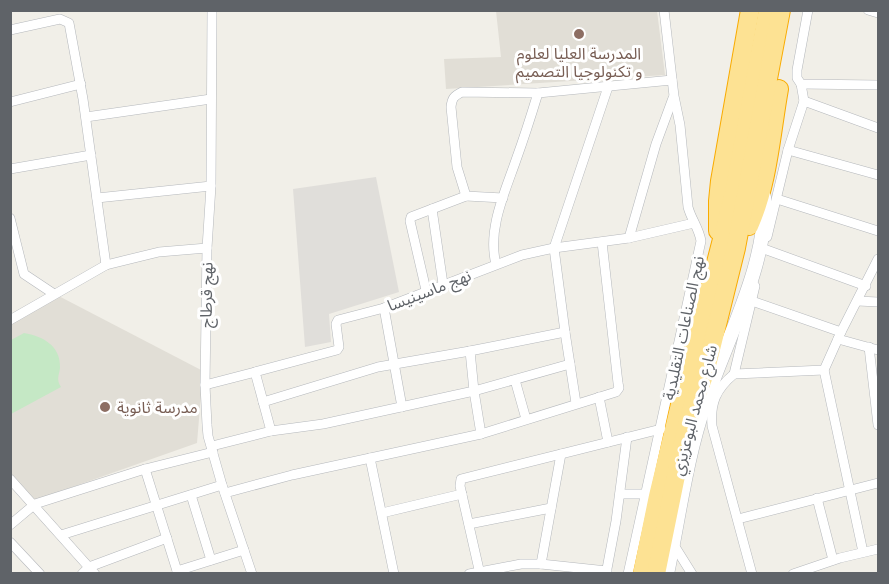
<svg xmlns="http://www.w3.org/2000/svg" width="889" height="584" viewBox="0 0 889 584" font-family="'DM Sans','Noto Sans Arabic',sans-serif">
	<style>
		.industrial { fill: #e0deda }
		.education { fill: #e1ded6 }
		.green { fill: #c5e8c5 }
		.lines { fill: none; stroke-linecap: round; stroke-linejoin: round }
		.street-casing { stroke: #b5b8bc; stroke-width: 10 }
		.secondary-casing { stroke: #b6babf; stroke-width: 15 }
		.highway-casing { stroke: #f9ab00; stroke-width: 20 }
		.street { stroke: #fff; stroke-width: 9 }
		.secondary { stroke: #fff; stroke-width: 14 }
		.highway { stroke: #fde293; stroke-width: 18 }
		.education-dot { fill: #8d6e63; stroke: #fff; stroke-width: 2 }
		.labels { text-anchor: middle; stroke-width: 6; stroke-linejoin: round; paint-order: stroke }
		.education-label { font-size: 16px; fill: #785e54; stroke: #fff }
		.street-label { font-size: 16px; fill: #5f6368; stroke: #fff }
	</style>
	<rect width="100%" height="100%" fill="#f1efe8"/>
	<path class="industrial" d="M376,177L399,292L329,314L331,342L305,347L293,189Z"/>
	<g class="education">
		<path d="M496,11H657L665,75L446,89L444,59L501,57Z"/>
		<path d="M51,292L203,371L197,443L30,502L11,477L10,321Z"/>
	</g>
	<path class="green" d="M24,333C43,336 61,346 60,368C59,376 56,379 61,387L11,414V340Z"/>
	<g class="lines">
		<defs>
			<g id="street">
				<path d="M212,10L211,186L207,248L205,385L207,425L208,436L222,485L252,574"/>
				<path d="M808,10L797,70V78L801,84L878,85"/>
				<path d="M868,10L878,13"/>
				<path d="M10,30L60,19L69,23L83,99L106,265"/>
				<path d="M801,84L804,101L878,128"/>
				<path d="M10,102L81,84"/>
				<path d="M86,117L211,99"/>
				<path d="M788,150L878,175"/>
				<path d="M10,169L91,155"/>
				<path d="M97,198L211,186"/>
				<path d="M503,198L466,196L457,167L451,107C452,98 454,96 462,92L538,93L672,80"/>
				<path d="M777,199L878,231"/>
				<path d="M432,209L443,284"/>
				<path d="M10,218L24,274L54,294"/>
				<path d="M767,237L788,150L804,101"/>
				<path d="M629,238L656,144L673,98"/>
				<path d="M764,249L866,286"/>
				<path d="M496,264C487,230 505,192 516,160C524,138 531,116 538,93"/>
				<path d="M426,290L410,221L411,217L466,196"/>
				<path d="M752,301L841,332"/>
				<path d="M858,301L878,302"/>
				<path d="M384,308L402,407"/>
				<path d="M10,320L106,265L159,252L207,248"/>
				<path d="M838,339L878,350"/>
				<path d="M869,347L878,425"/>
				<path d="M824,370L863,552"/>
				<path d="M734,374L824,370L841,332L878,259"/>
				<path d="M515,380L526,419"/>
				<path d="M205,385L255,372"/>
				<path d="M599,397L608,442"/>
				<path d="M263,402L378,367L470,351"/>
				<path d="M576,403L565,332L554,248L608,87"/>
				<path d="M271,431L255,372L337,350L339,347L336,324L338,320L384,308L522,255L554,248L629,238L694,223"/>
				<path d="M481,434L474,391L570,364"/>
				<path d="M212,446L271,431L323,424L474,391L470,351L565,332"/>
				<path d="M370,458L394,574"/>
				<path d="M145,469L178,574"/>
				<path d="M10,479L95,574"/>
				<path d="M225,493L292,475L481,434L616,392L619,388L618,383L602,242"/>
				<path d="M620,494H646"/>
				<path d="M191,495L211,560"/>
				<path d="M817,498L833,560"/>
				<path d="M382,513L462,494"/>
				<path d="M738,519L878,483"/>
				<path d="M469,524L551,508"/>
				<path d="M10,525L35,504L145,469L213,452"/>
				<path d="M61,535L222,485"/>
				<path d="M10,542L40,574"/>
				<path d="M672,542L692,574"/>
				<path d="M541,564L561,454"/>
				<path d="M177,571L244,550"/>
				<path d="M82,574L89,567L167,538"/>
				<path d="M469,574L521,564H541L607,571"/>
				<path d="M480,574L460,486L461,479L661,429"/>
				<path d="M606,574L616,521L627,437"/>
				<path d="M628,574L701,241C699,228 691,219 688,207L680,125L674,96L664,10"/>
				<path d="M752,574L712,426C710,403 716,389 734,374L755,286"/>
				<path d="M793,574L840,558L878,549"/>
			</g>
			<path id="secondary" d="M667,574C679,517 686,458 705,403C725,342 769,262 764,197"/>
			<g id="highway">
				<path d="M749,226C768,184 771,134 779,89"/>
				<path d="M718,231V201L720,181L750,10"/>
				<path d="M642,574L658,496L689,367L734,193L768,10"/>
				<path d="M656,574L681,451L691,410L705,373L736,248L781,10"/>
			</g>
		</defs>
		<use href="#street" class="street-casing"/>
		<use href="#secondary" class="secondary-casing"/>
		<use href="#highway" class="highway-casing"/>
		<use href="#street" class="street"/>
		<use href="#secondary" class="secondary"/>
		<use href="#highway" class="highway"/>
	</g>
	<g class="education-dot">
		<circle cx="579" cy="34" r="6"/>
		<circle cx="105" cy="407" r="6"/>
	</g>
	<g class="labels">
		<g class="education-label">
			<text x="579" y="59">المدرسة العليا لعلوم<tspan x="579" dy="18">و تكنولوجيا التصميم</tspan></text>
			<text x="117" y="413" text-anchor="start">مدرسة ثانوية</text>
		</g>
		<g class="street-label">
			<text transform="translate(429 290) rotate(-21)" y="6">نهج ماسينيسا</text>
			<text transform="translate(206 295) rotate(-89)" y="6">نهج قرطاج</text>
			<text transform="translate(683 328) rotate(-78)" y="6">نهج الصناعات التقليدية</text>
			<text transform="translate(694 410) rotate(-75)" y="6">شارع محمد البوعزيزي</text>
		</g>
	</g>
	<rect width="889" height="584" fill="none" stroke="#5f6368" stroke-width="24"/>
</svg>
